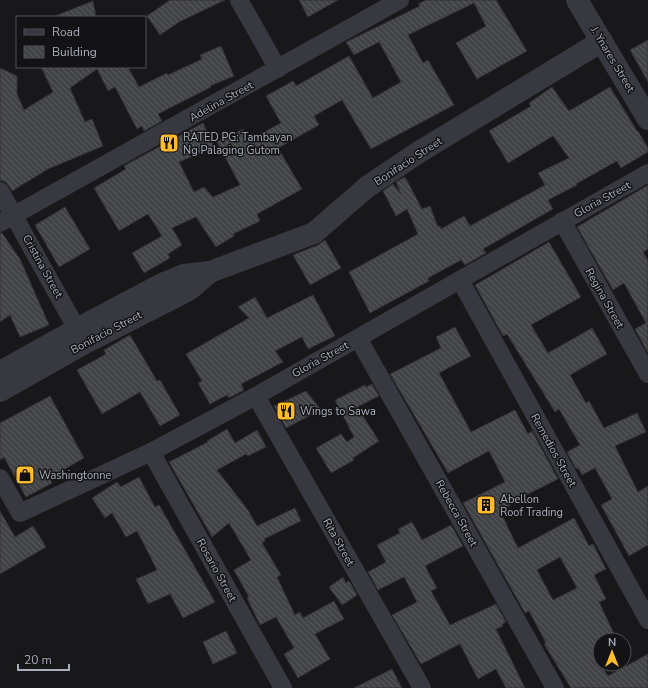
<svg xmlns="http://www.w3.org/2000/svg" width="648" height="688" viewBox="0 0 648 688" font-family="'Nunito Sans',sans-serif">
	<style>
		.building { fill: url(#building-back-hatch); stroke: #323236; fill-rule: evenodd }
		.lines { fill: none; stroke-linecap: round; stroke-linejoin: round }
		.minor { stroke: #383940; stroke-width: 18 }
		.tertiary { stroke: #383940; stroke-width: 22 }
		.labels { text-anchor: middle; stroke-width: 3; stroke-linejoin: round; paint-order: stroke }
		.street-label { font-size: 11px; fill: #a9aebb; stroke: #131315 }
		.poi-label { font-size: 11px; fill: #a9aebb; stroke: #131315; text-anchor: start }
	</style>
	<defs>
		<pattern id="building-back-hatch" width="6" height="6" patternUnits="userSpaceOnUse"><rect width="6" height="6" fill="#424347"/><path d="M-1 5l2 2M0 0l6 6M5-1l2 2" fill="none" stroke="#5a5c60"/></pattern>
	</defs>
	<rect width="100%" height="100%" fill="#18181a"/>
	<g class="building">
		<path d="M170,0H225L179,22L160,35L147,16Z"/>
		<path d="M299,0H338L308,17Z"/>
		<path d="M426,0H496L527,51L477,79L456,43L486,26L474,3L408,35L423,63L428,60L454,105L371,149L342,100L314,116L319,125L278,148L302,189L257,214L260,221L233,234L234,236L216,247L196,217L172,228L182,245L168,254L170,258L144,273L132,253L162,236L148,214L119,231L94,188L126,169L124,166L131,162L203,123L214,147L179,162L194,192L204,187L213,197L240,185L217,142L243,129L249,140L281,123L266,96L293,81L296,86L349,56L373,98L401,82L379,42L354,55L346,42L420,6L418,4Z"/>
		<path d="M93,1L96,17H55V16Z"/>
		<path d="M648,40V82L630,50Z"/>
		<path d="M221,46L234,76L210,86L211,87L158,114L162,121L144,131L142,126L137,129L115,87L108,91L97,69L70,88L85,122L92,119L103,146L48,169L12,191L6,182L0,180V68L17,76V94L24,110L53,92L41,67H128L139,87L167,73L168,75L202,59L200,55Z"/>
		<path d="M552,87L569,111L610,87L637,131H638L648,148V152L621,168L617,161L576,184L577,185L548,200L553,209L483,249L486,253L465,265L461,260L428,278L429,281L370,313L349,272L418,234L407,209L396,216L383,191L393,184L401,194L396,182L405,177L422,209L430,206L438,227L440,226L441,229L464,216L470,226L545,185L538,173L569,158L553,136L508,163L489,131L531,106L529,103Z"/>
		<path d="M648,185V249L643,252L648,260V353L635,329L646,323L624,283L613,290L577,227Z"/>
		<path d="M65,207L90,249L59,267L35,225Z"/>
		<path d="M0,233H2L20,259L49,325L20,337L10,315L0,322Z"/>
		<path d="M325,240L341,268L310,285L293,255L318,245Z"/>
		<path d="M549,242L581,297L531,325L548,353L592,328L607,354L570,375L586,403L589,401L604,428L637,413L646,432L615,446L638,492L648,486V545L629,556L601,505L612,499L595,468L582,475L578,468L576,469L567,452L580,445L559,409L555,412L507,334L503,336L475,285Z"/>
		<path d="M313,295L335,336L308,349L302,337L275,351L283,362L241,384L244,390L229,398L227,395L210,404L198,383L202,381L186,354L249,318L238,307L255,297L267,318Z"/>
		<path d="M455,327L471,356L439,373L471,432L515,410L528,434L532,431L558,479L510,503L511,505L500,511L518,548L574,518L589,546L593,544L606,569L594,575L606,599L599,602L617,640H600V647L594,650L600,664L608,676L648,654V688H571L544,644L546,643L529,611L525,613L463,503L505,482L489,451L448,473L390,374L441,348L436,337ZM560,557L577,588L553,600L537,570Z"/>
		<path d="M130,335L157,381L160,380L180,415L160,426L140,392L102,414L77,370L106,354L104,350Z"/>
		<path d="M372,384L379,396L357,407L379,441L353,458L354,460L331,473L316,448L341,434L347,442L354,437L335,400L365,385L366,387Z"/>
		<path d="M306,391L321,410L286,428L274,406Z"/>
		<path d="M50,396L84,458L49,478L52,483L26,497L4,457L0,460V423Z"/>
		<path d="M227,429L235,443L257,430L266,447L248,456L246,454L217,470L248,510L257,526L295,508L301,521L264,539L265,541L262,543L281,575L277,577L295,615L300,612L303,618L334,601L344,619L315,634L330,659L298,678L284,654L294,648L276,617L260,625L247,598L249,597L234,570L251,560L229,523L212,537L169,462L208,442L207,441Z"/>
		<path d="M139,477L155,507L159,505L215,602L183,618L170,594L148,604L136,579L157,570L137,531L126,537L112,513L105,518L92,498L117,482L121,487Z"/>
		<path d="M0,511L15,537L33,526L46,547L0,574Z"/>
		<path d="M412,522L422,540L451,525L463,546L425,566L437,588L431,591L450,625L496,604L506,622L502,624L503,626L496,629L525,688H506L496,669L478,679L460,644L421,664L392,615L417,602L404,577L378,590L368,572L386,562L377,545L400,533L398,529Z"/>
		<path d="M343,577L346,583L349,581L357,595L342,605L329,587Z"/>
		<path d="M226,631L237,653L213,664L203,642Z"/>
		<path d="M392,669L402,688H354Z"/>
	</g>
	<g class="lines">
		<g class="minor">
			<path d="M239,0L278,69"/>
			<path d="M0,191L83,340"/>
			<path d="M562,221L648,374"/>
			<path d="M0,223L400,0"/>
			<path d="M460,280L648,620"/>
			<path d="M358,338L555,688"/>
			<path d="M256,396L422,688"/>
			<path d="M151,452L283,688"/>
			<path d="M0,478L20,513L151,452L256,396L648,173"/>
		</g>
		<g class="tertiary">
			<path d="M577,0L648,119"/>
			<path d="M0,372L77,329L162,284L184,275L210,272L314,233L367,187L419,152L602,41"/>
			<path d="M0,391L85,343L189,290L210,272"/>
		</g>
	</g>
	<defs>
		<symbol id="restaurant-square" viewBox="-11 -11 22 22"><rect x="-9" y="-9" width="18" height="18" rx="4" fill="#ffbb2b" stroke="#131315"/><path d="M-5-6h1v4h1v-4h1v4h1v-4h1v5L-1.5 .5V6h-2V.5L-5-1ZM5-6V6H3V1.5H1.5Q1.5-4 5-6Z" fill="#111"/></symbol>
		<symbol id="shop-square" viewBox="-11 -11 22 22"><rect x="-9" y="-9" width="18" height="18" rx="4" fill="#ffbb2b" stroke="#131315"/><path d="M-5-2.5h2.3a2.7 3.5 0 0 1 5.4 0H5L5.5 6h-11ZM-1.5-2.5h3a1.5 2.3 0 0 0-3 0Z" fill="#111"/></symbol>
		<symbol id="building-square" viewBox="-11 -11 22 22"><rect x="-9" y="-9" width="18" height="18" rx="4" fill="#ffbb2b" stroke="#131315"/><path d="M-4-6H4V6H1V3H-1V6H-4ZM-2.5-4.3h1.7v1.8h-1.7ZM.8-4.3h1.7v1.8H.8ZM-2.5-1h1.7V.8h-1.7ZM.8-1h1.7V.8H.8Z" fill="#111"/></symbol>
	</defs>
	<g fill-rule="evenodd">
		<use href="#restaurant-square" x="158" y="132" width="22" height="22"/>
		<use href="#restaurant-square" x="275" y="400" width="22" height="22"/>
		<use href="#shop-square" x="14" y="464" width="22" height="22"/>
		<use href="#building-square" x="475" y="494" width="22" height="22"/>
	</g>
	<g class="labels">
		<g class="street-label">
			<text transform="translate(613 59) rotate(59)" y="4">J. Ynares Street</text>
			<text transform="translate(221 101) rotate(-29)" y="4">Adelina Street</text>
			<text transform="translate(408 161) rotate(-33)" y="4">Bonifacio Street</text>
			<text transform="translate(602 199) rotate(-29)" y="4">Gloria Street</text>
			<text transform="translate(43 266) rotate(61)" y="4">Cristina Street</text>
			<text transform="translate(605 298) rotate(61)" y="4">Regina Street</text>
			<text transform="translate(106 332) rotate(-28)" y="4">Bonifacio Street</text>
			<text transform="translate(320 359) rotate(-29)" y="4">Gloria Street</text>
			<text transform="translate(554 450) rotate(61)" y="4">Remedios Street</text>
			<text transform="translate(457 513) rotate(61)" y="4">Rebecca Street</text>
			<text transform="translate(339 542) rotate(61)" y="4">Rita Street</text>
			<text transform="translate(217 570) rotate(61)" y="4">Rosario Street</text>
		</g>
		<g class="poi-label">
			<text x="183" y="141">RATED PG: Tambayan<tspan x="183" dy="13">Ng Palaging Gutom</tspan></text>
			<text x="300" y="415">Wings to Sawa</text>
			<text x="39" y="479">Washingtonne</text>
			<text x="500" y="503">Abellon<tspan x="500" dy="13">Roof Trading</tspan></text>
		</g>
	</g>
	<rect x="16" y="16" width="130" height="52" fill="#131315" stroke="#4f5157"/>
	<rect x="24" y="29" width="20" height="6" fill="#383940" stroke="#4f5157"/>
	<text x="52" y="36" font-size="12" fill="#a9aebb">Road</text>
	<rect x="24" y="46" width="20" height="12" fill="url(#building-back-hatch)" stroke="#4f5157"/>
	<text x="52" y="56" font-size="12" fill="#a9aebb">Building</text>
	<g transform="translate(612 652)"><circle r="19" fill="#131315" stroke="#4f5157"/>
	<path d="M0-3L7 15L0 10L-7 15Z" fill="#ffbb2b"/>
	<text y="-6" font-size="11" font-weight="bold" text-anchor="middle" fill="#a9aebb">N</text>
	</g>
	<path d="M18 664v6h51v-6" fill="none" stroke="#a9aebb" stroke-width="2"/>
	<text x="24" y="664" font-size="12" fill="#a9aebb" stroke="#131315" stroke-width="3" paint-order="stroke">20 m</text>
</svg>
